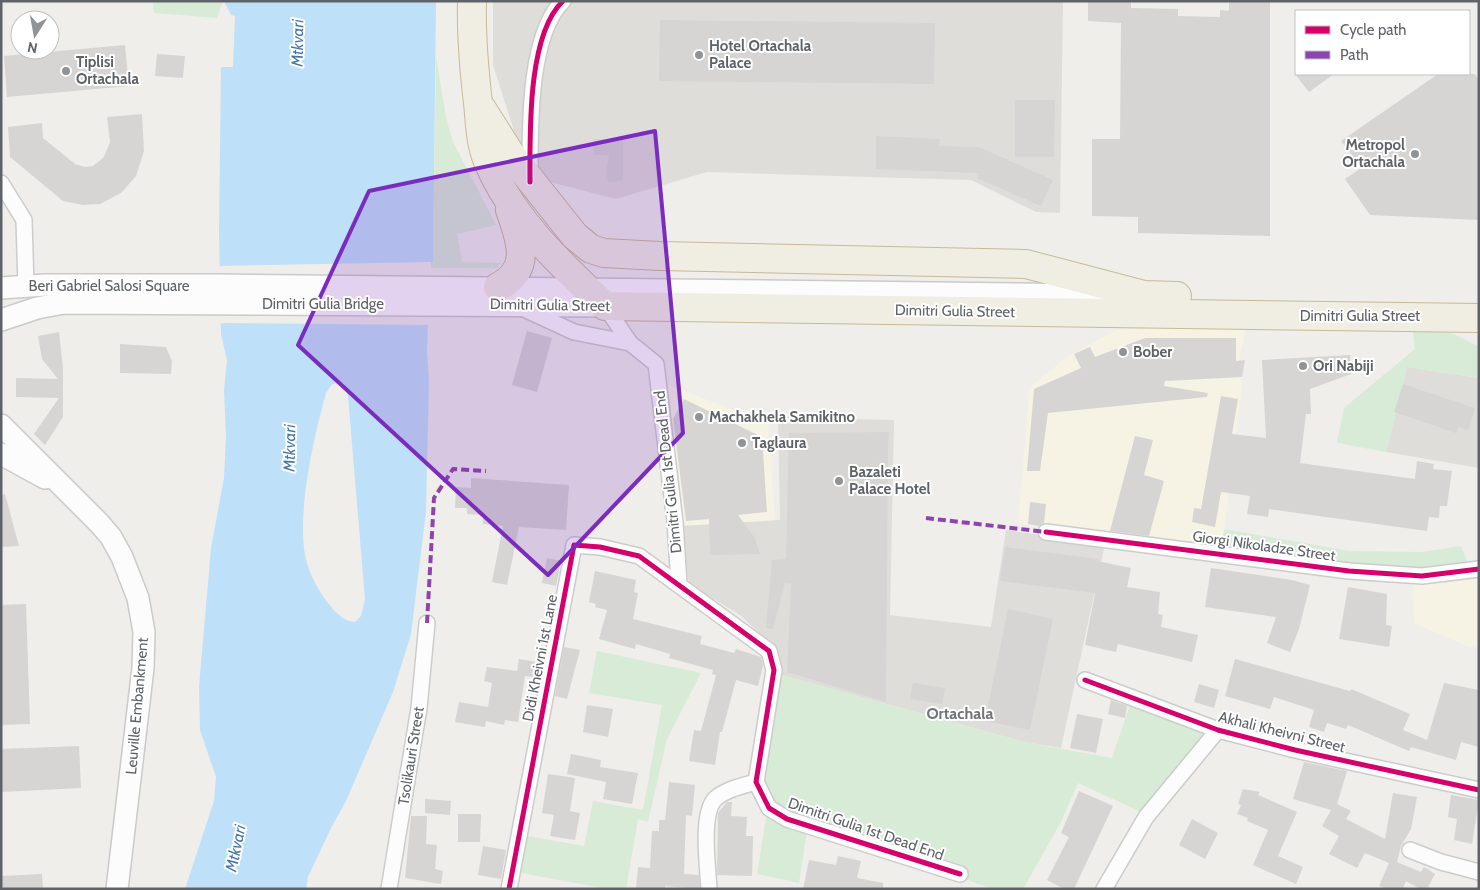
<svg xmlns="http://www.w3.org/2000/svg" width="1480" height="890" viewBox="0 0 1480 890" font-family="Cabin,sans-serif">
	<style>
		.commercial { fill: #f7f3e4 }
		.industrial { fill: #dfddda }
		.green { fill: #d8ebd6 }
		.water { fill: #bfe0f9; fill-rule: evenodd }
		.pier { fill: #efeeea }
		.building { fill: #d6d5d3 }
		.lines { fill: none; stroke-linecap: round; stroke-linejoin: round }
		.street-casing { stroke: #cbcccc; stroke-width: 18 }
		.secondary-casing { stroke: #cacacb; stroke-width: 24 }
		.highway-casing { stroke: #c8b996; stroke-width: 30 }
		.street { stroke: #fdfcfc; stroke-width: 15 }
		.secondary { stroke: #fdfcfc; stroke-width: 21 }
		.highway { stroke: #f0ede3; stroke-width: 28 }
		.quiet { stroke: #8e44ad; stroke-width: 4; stroke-dasharray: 8 4; stroke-linecap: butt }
		.cycleway-casing { stroke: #fff; stroke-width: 8 }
		.cycleway { stroke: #d6006c; stroke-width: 5 }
		.marked { fill: #7b2cbf; fill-opacity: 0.2; stroke: #7b2cbf; stroke-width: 4; stroke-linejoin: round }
		.poi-dot { fill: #919496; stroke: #fff; stroke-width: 2 }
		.labels { text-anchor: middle; stroke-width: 4; stroke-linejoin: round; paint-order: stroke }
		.poi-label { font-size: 15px; font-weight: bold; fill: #5f6368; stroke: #fff; text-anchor: start }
		.street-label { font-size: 15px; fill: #5f6368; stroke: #fff }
		.water-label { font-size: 16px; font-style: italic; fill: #4174aa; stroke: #fff }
		.neighbourhood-label { font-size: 16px; font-weight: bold; fill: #70757a; stroke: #fff }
	</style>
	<rect width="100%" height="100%" fill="#efeeea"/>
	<g class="commercial">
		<path d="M1247,324L1240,356L1242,386L1222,547L1018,524L1030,387L1067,357L1116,330Z"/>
		<path d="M668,385L768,423L775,521L681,526Z"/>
		<path d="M1479,578V648L1467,646L1414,623L1413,582L1444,583Z"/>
	</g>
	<g class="industrial">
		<path d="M493,1H1063L1060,213L1036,212L971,180L707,172L616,199L538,179L517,140L493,65Z"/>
		<path d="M1407,367L1479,378V468L1386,452Z"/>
		<path d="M778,417L894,420L890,615L991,627L1006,530L1105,544L1061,748L1024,742L778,674L774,647L740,615L689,584L681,526L780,520Z"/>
	</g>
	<g class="green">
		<path d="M153,1H223L217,18L154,13Z"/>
		<path d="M436,56L446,118L453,142L496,225L457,234L462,262L501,263L497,268H431V262H433Z"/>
		<path d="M1412,325C1437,326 1457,334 1479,347V378L1407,367L1386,452L1337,443L1344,408L1415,349Z"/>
		<path d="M1224,529L1349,551L1422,552L1461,546L1470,569L1422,573L1222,547Z"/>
		<path d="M597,651L701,673L667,739L648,822L638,819L626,889H608L516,872L522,835L584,846L593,801L643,810L662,705L589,693Z"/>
		<path d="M778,674L1024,742L1112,758L1131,702L1206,733L1143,813L1078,783L1061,822L1023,889H992L791,814L774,804L762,781Z"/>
		<path d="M767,812L807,831L799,883L757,874Z"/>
	</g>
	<path class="water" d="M224,1H436L433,262L430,263L427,352L429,381L426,511L411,634L393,692L346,801L331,828L308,877L306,889H185L214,801L216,777L200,730L199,687L211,548L224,478L226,436L224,390L227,360L221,334L219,231L221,67H233L235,16L231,15ZM339,383L344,386L348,396L365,599L361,616L355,622C343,621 335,612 328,603C318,590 308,572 305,555C297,511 314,436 326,393L332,384Z"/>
	<path class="pier" d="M431,262L430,325L219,323L217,266Z"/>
	<g class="building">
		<path d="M1088,1H1131V8L1178,9V16L1220,17V10L1229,11V1H1270V236L1138,233V217L1092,216V139H1120L1121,23L1088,21Z"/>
		<path d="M660,20L935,23L934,84L659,81Z"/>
		<path d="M125,45L129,86L7,97L4,56Z"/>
		<path d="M157,54L185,56L183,78L155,76Z"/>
		<path d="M1295,74H1334L1309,92Z"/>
		<path d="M1438,74H1475L1479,80V220L1370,215L1345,179L1361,168L1341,141Z"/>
		<path d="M1015,100H1055L1054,157H1015Z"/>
		<path d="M142,114L144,151L136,176L121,193L100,204L83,205L63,201L10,157L8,127L42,123L43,138L75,164L85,167L93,166L104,157L110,142L107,117Z"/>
		<path d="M876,136L940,139L939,146L979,147L1053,180L1041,206L977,178L979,173L876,169Z"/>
		<path d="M593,139H623V180L609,183L606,174L609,155H594Z"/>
		<path d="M527,331L552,338L537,392L512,385Z"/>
		<path d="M59,332L63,368V417L45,445L34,434L59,398L16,397V378L58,379L42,359L38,336Z"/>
		<path d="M1145,338H1236V361L1245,360L1242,377L1165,381L1164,386L1208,393L1207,397L1048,413L1040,471H1027L1034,389L1081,368L1074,354L1090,347L1095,357Z"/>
		<path d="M120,344L166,347L172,361L171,374L120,373Z"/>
		<path d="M1350,355L1351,374L1310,389L1311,414H1306L1300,463L1415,479L1417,461L1434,464L1433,469L1452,471L1447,506H1440L1439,518L1429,517L1427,531L1269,509L1268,517L1247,514L1250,496L1221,492L1215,527L1192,522L1194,508L1201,509L1221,396L1238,399L1232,434L1266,438L1262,360Z"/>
		<path d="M1403,384L1475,408L1468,430L1458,427L1456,433L1394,412Z"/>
		<path d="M684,399L762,437L767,512L738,515L755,538L760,554L710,555L709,519L686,521L673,419Z"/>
		<path d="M889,432L888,442L886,702L787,672L791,584L785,583L773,629L766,628L772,560L786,559L789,433Z"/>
		<path d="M1135,436L1153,440L1144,475L1164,481L1149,536L1110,531Z"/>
		<path d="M471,478L569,485L566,530L519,527L507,585L492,582L503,526L483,524V515L467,514V508H455L456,487L471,488Z"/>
		<path d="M5,494L19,546L1,547V495Z"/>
		<path d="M1030,502L1046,504L1044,523L1039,526L1028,524Z"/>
		<path d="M1005,547L1098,559L1097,561L1131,568L1127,587L1160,592L1158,614L1163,615L1161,627L1198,635L1192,662L1118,644L1116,652L1085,645L1095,593L1000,581Z"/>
		<path d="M547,558L561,561L556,586L542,583Z"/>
		<path d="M1211,568L1292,580L1310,585L1299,629L1290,652L1267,643L1276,617L1205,607Z"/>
		<path d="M595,571L636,580L634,592L638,593L633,619L702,636L700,644L734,653L736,649L761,657L763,666L758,686L736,680L722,732H720L715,765L689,761L694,730L701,731L716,675L712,674L713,670L669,658L670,654L636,644L635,649L599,639L607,610L595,607L596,604L589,602Z"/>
		<path d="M1348,587L1387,594L1386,625L1392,626L1389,647L1339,639Z"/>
		<path d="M26,604L30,724L1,725V605Z"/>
		<path d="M1008,609L1053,619L1030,730L985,721Z"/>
		<path d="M564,647L580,650L567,699L555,696Z"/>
		<path d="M519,659L542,663L539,678L525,676L518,722L505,720L504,725L486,721L485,727L455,722L459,702L488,707L492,683L484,681L487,667L517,671Z"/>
		<path d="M1235,659L1350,691L1351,689L1410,714L1403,730L1427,740L1444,683L1479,690V747L1461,742L1456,760L1411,747L1409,751L1348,725L1346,729L1327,723L1324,732L1309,727L1314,710L1274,697L1270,709L1225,696Z"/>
		<path d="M913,683L945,688L942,704L910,699Z"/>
		<path d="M1199,684L1219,690L1214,708L1194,702Z"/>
		<path d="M1111,700L1127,706L1125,718L1108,714Z"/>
		<path d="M587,705L613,709L608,737L583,732Z"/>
		<path d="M1077,714L1103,719L1096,753L1070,748Z"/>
		<path d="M79,746L81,788L1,792V749Z"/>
		<path d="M571,754L601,760L600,767L638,773L632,804L603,799L606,782L567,774Z"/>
		<path d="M1304,762L1347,771L1337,804L1351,811L1346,819L1385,839L1393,793L1417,797L1411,829L1401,846L1397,862L1421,872L1424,867L1435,874L1427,889H1420L1406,881L1403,889H1387L1379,886L1389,863L1365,853L1357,868L1329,854L1339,836L1322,826L1331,810L1293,799Z"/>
		<path d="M548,774L575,778L570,811L580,813L575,840L550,836L554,815L542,813Z"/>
		<path d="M669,782L695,785L692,816L686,815L684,874L699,875L700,889L665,886V889H636L638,867L650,868L652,831H659V820H665Z"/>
		<path d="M1243,789L1260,792L1258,795L1297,812L1278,856L1303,867L1296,884L1253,865L1268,830L1247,821L1248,818L1237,814L1241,805L1238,804Z"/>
		<path d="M1079,791L1113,806L1074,889H1064L1047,880L1069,837L1061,833Z"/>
		<path d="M1451,795L1479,800L1472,844L1454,840L1457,819L1448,817Z"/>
		<path d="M425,799L451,801L450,815L425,813Z"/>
		<path d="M727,802H732L731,816L747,817L746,836H753L752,876L717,875L718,813Z"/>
		<path d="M458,814H481L480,842H458Z"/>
		<path d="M411,816H427L426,844L437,845L435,869L443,871L441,884L405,878Z"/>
		<path d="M1192,819L1218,833L1205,859L1179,845Z"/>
		<path d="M483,846L506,850L501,879L478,875Z"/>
		<path d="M838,856L861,861L857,878L883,883V889H803L809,860L836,865Z"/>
		<path d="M42,874L43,889H1V876Z"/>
	</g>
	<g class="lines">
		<defs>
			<g id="street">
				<path d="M530,178C530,131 528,35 563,1"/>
				<path d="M1,183L24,220L26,286"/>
				<path d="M605,306L630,343L656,364L675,522L679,584"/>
				<path d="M522,308L574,332L630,343"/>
				<path d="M1046,532L1349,571L1422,576L1479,569"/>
				<path d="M1085,680L1218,730L1295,750L1479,790"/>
				<path d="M1410,850L1441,862L1479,872"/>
				<path d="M389,889L419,708L427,623"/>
				<path d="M509,889L574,545L600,547L639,556L769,651L774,670L756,782L769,808L787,819L960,874"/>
				<path d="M709,889C708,868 700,812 716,798C727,789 742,786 756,782"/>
				<path d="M1104,889L1146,817L1218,730"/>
			</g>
			<g id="secondary">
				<path d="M1,288L45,285H216L1116,295"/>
				<path d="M1,320L37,308L64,303L605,306"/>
				<path d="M1,425L99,523L111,537L122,557L138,598L144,632L143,668L117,889"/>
				<path d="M1,454L45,478"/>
			</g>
			<g id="highway">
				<path d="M472,1C471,36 474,69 478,103C480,122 480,141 487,159C510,217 560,264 605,306L1479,318"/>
				<path d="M482,109L513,158L575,236L591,249L604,253L660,256L1026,264L1144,295L1177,296"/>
				<path d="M498,287C533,269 520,239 510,210"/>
			</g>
		</defs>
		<use href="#street" class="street-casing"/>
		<use href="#secondary" class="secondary-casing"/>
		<use href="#highway" class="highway-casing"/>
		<use href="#street" class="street"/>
		<use href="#secondary" class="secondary"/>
		<use href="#highway" class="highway"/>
		<g class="quiet">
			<path d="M926,518L1046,532"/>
			<path d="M427,623L434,498L453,469L486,471"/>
		</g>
		<defs>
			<g id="cycleway">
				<path d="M530,182C530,134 527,35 563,1"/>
				<path d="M1046,532L1349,571L1422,576L1479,569"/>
				<path d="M1085,680L1218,730L1295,750L1479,790"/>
				<path d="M509,889L574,545L600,547L639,556L769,651L774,670L756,782L769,808L787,819L960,874"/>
			</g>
		</defs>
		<use href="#cycleway" class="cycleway-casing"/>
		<use href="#cycleway" class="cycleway"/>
	</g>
	<path class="marked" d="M655,131L683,433L548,575L298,345L369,191Z"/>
	<g class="poi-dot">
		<circle cx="699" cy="55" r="5"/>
		<circle cx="66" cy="71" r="5"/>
		<circle cx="1415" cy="154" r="5"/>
		<circle cx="1123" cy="352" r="5"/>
		<circle cx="1303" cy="366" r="5"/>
		<circle cx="699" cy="417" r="5"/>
		<circle cx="742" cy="443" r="5"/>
		<circle cx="839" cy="481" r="5"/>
	</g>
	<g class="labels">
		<g class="poi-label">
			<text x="709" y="51">Hotel Ortachala<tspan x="709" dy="17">Palace</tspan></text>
			<text x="76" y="67">Tiplisi<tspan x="76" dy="17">Ortachala</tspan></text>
			<text x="1405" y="150" text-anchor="end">Metropol<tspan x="1405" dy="17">Ortachala</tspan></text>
			<text x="1133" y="357">Bober</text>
			<text x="1313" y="371">Ori Nabiji</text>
			<text x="709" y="422">Machakhela Samikitno</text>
			<text x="752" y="448">Taglaura</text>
			<text x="849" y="477">Bazaleti<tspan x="849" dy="17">Palace Hotel</tspan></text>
		</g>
		<g class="street-label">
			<text x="109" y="291">Beri Gabriel Salosi Square</text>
			<text x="323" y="309">Dimitri Gulia Bridge</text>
			<text transform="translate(550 305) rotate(1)" y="5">Dimitri Gulia Street</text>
			<text transform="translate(955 311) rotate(1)" y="5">Dimitri Gulia Street</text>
			<text x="1360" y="321">Dimitri Gulia Street</text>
			<text transform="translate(668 472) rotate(-96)" y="5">Dimitri Gulia 1st Dead End</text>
			<text transform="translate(1264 546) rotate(8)" y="5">Giorgi Nikoladze Street</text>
			<text transform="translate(540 658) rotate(-79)" y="5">Didi Kheivni 1st Lane</text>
			<text transform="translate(137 706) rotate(-85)" y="5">Leuville Embankment</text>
			<text transform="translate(1282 732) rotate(14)" y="5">Akhali Kheivni Street</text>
			<text transform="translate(411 756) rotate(-81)" y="5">Tsolikauri Street</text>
			<text transform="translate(866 829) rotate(19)" y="5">Dimitri Gulia 1st Dead End</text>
		</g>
		<g class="water-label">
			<text transform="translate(297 43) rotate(-89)" y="6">Mtkvari</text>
			<text transform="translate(289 448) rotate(-89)" y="6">Mtkvari</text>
			<text transform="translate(235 848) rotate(-78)" y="6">Mtkvari</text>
		</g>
		<g class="neighbourhood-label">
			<text x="960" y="719">Ortachala</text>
		</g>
	</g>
	<rect width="1480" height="890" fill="none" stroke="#5f6368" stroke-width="5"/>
	<rect x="1295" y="10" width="175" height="65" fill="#ffffff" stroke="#bfc1c3"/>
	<rect x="1305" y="26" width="25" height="8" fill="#d6006c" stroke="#bfc1c3"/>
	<text x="1340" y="35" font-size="15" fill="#5f6368">Cycle path</text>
	<rect x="1305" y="51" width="25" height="8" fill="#8e44ad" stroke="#bfc1c3"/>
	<text x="1340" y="60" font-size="15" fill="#5f6368">Path</text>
	<g transform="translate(35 35) rotate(191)"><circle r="24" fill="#ffffff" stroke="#bfc1c3"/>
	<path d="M0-4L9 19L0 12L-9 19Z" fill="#919496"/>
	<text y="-8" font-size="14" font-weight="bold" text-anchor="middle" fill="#5f6368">N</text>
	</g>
</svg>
